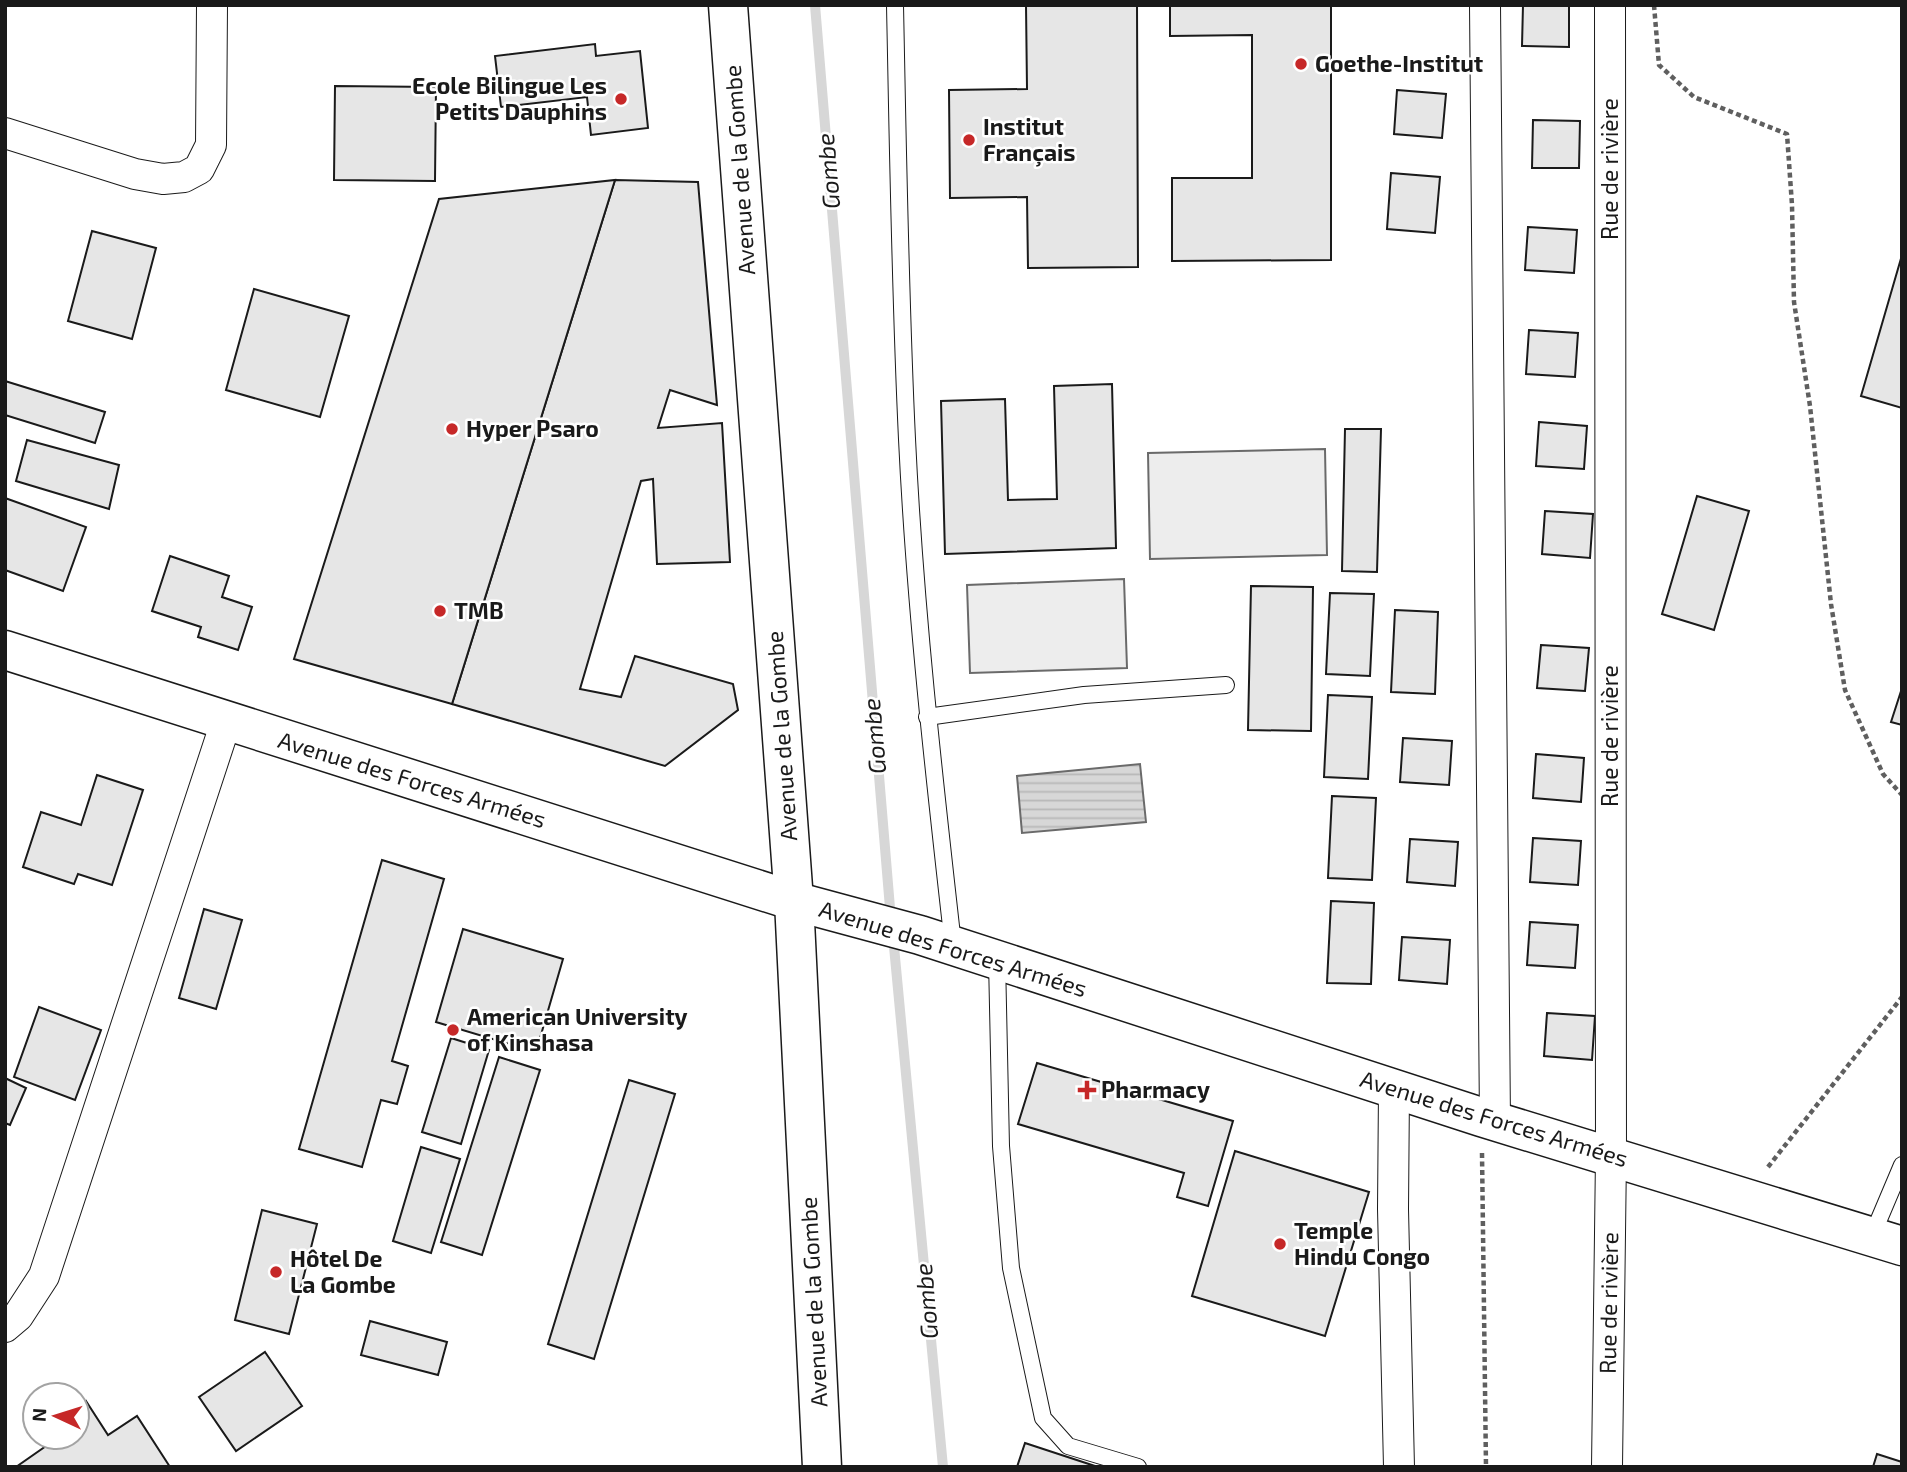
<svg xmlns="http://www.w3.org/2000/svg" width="1907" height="1472" viewBox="0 0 1907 1472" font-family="'Exo 2',sans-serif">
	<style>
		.garden { fill: #ededed; stroke: #6a6a6a; stroke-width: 2 }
		.water { fill: url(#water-rules); stroke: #6a6a6a; stroke-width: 2 }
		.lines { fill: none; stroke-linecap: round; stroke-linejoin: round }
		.stream { stroke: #d7d7d7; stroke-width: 10 }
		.building { fill: #e6e6e6; stroke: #1a1a1a; stroke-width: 2 }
		.lane-casing { stroke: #1a1a1a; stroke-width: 18 }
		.street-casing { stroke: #1a1a1a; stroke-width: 32 }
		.secondary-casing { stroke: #1a1a1a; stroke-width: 41 }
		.path { stroke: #5f5f5f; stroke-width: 4.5; stroke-dasharray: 5 3.5; stroke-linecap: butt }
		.lane { stroke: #fff; stroke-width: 16 }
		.street { stroke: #fff; stroke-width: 30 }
		.secondary { stroke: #fff; stroke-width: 38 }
		.poi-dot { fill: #c62828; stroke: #fff; stroke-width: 2.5 }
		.labels { text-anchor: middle; stroke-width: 5; stroke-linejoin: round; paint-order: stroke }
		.poi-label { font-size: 23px; font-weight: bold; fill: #1a1a1a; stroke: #fff; text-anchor: start }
		.street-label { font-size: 23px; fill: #1a1a1a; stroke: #fff }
		.water-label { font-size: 24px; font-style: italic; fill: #1a1a1a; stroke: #fff }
	</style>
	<defs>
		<pattern id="water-rules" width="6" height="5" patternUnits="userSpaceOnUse" patternTransform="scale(1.75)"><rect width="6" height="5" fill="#d7d7d7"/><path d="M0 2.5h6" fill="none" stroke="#b8b8b8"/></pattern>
	</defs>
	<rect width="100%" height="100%" fill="#fff"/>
	<g class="garden">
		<path d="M1325,449L1327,555L1150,559L1148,453Z"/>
		<path d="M1124,579L1127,668L970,673L967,585Z"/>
	</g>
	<path class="water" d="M1140,764L1146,822L1022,833L1017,776Z"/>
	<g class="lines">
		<g class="stream">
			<path d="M815,5L891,920"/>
			<path d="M893,936L943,1467"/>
		</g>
	</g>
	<g class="building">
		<path d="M1026,5H1137L1138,267L1028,268L1027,197L950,198L949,90L1027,89Z"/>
		<path d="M1170,5H1331V260L1172,261V178H1252V35L1170,36Z"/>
		<path d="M1523,5H1569V47L1522,46Z"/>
		<path d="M595,44L596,56L640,51L648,128L591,135L587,97L501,107L495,56Z"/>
		<path d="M335,86L436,87L435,181L334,180Z"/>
		<path d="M1397,90L1446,94L1442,138L1394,134Z"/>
		<path d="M1533,120L1580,121L1579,168H1532Z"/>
		<path d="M1391,173L1440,177L1435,233L1387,229Z"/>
		<path d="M615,180L698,182L717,405L670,390L658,428L722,423L730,562L657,564L653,479L641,481L580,689L621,697L635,656L733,684L738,710L665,766L452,704Z"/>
		<path d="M615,180L452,704L294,659L439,199Z"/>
		<path d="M1528,227L1577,230L1574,273L1525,270Z"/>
		<path d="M92,231L156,248L132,339L68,321Z"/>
		<path d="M1902,255V408L1861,396Z"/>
		<path d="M254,289L349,316L320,417L226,390Z"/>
		<path d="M1529,330L1578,333L1575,377L1526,374Z"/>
		<path d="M5,381L105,412L95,443L5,415Z"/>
		<path d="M1112,384L1116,548L945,554L941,401L1005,399L1008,500L1057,499L1054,386Z"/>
		<path d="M1539,422L1587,426L1584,469L1536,466Z"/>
		<path d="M1345,429H1381L1377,572L1342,571Z"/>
		<path d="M27,440L119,465L109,509L16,481Z"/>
		<path d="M1697,496L1749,511L1714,630L1662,614Z"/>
		<path d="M5,498L86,527L63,591L5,570Z"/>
		<path d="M1545,511L1593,514L1590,558L1542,554Z"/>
		<path d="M170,556L229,576L222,597L252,607L238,650L198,637L201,627L152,611Z"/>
		<path d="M1251,586L1313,587L1311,731L1248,730Z"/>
		<path d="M1330,593L1374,594L1370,676L1326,674Z"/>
		<path d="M1395,610L1438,612L1435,694L1391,692Z"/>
		<path d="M1541,645L1589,648L1585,691L1537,688Z"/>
		<path d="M1902,688V725L1891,722Z"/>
		<path d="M1328,695L1372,697L1368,779L1324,777Z"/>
		<path d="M1403,738L1452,741L1449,785L1400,782Z"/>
		<path d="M1536,754L1584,758L1581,802L1533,798Z"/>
		<path d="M97,775L143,790L112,885L78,874L74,884L23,867L41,812L81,825Z"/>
		<path d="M1332,796L1376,798L1372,880L1328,878Z"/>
		<path d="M1533,838L1581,841L1578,885L1530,882Z"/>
		<path d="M1410,839L1458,842L1455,886L1407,882Z"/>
		<path d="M382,860L444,879L392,1061L408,1066L397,1104L381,1100L362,1167L299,1149Z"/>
		<path d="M1331,901L1374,903L1371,984L1327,983Z"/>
		<path d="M204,909L242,920L216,1009L179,998Z"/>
		<path d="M1530,922L1578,925L1575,968L1527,965Z"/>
		<path d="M463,929L563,959L536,1052L436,1022Z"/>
		<path d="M1402,937L1450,940L1447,984L1399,980Z"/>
		<path d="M39,1007L101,1030L75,1100L14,1077Z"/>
		<path d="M1547,1013L1595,1016L1592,1060L1544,1056Z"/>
		<path d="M451,1038L489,1050L461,1144L422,1132Z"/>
		<path d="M499,1057L540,1070L482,1255L441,1242Z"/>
		<path d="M1037,1063L1233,1121L1208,1206L1177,1197L1184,1173L1018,1124Z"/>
		<path d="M5,1078L26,1088L10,1125L5,1123Z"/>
		<path d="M629,1080L675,1094L594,1359L548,1344Z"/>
		<path d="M421,1147L460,1159L431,1253L393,1241Z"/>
		<path d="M1235,1151L1369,1192L1325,1336L1192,1296Z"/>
		<path d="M262,1210L317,1224L289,1334L235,1320Z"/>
		<path d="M370,1321L447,1342L438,1375L361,1355Z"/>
		<path d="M265,1352L302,1406L236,1451L199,1397Z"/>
		<path d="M86,1401L108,1435L137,1416L170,1467H16L59,1437H77V1407Z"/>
		<path d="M1025,1443L1098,1467H1017Z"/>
		<path d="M1877,1454L1902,1462V1467H1873Z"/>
	</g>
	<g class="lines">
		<defs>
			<g id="lane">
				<path d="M895,5C898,150 900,294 907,439C915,608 934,776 953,944"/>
				<path d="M927,717L1084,695L1226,685"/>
				<path d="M997,960L1001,1146L1011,1268L1043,1418L1068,1446L1138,1467"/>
				<path d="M1872,1236L1902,1165"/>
			</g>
			<g id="street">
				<path d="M1485,5L1495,1122"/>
				<path d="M5,133L135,174L163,179L184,177L199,169L211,145L212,5"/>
				<path d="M1394,1089L1393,1209L1399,1467"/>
				<path d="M5,1327L18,1316L44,1276L226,722"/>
				<path d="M1607,1467L1611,1156L1610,5"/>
			</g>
			<g id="secondary">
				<path d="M728,5L794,901L822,1467"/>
				<path d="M5,650L794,901L920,935L1481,1117L1902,1246"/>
			</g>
		</defs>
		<use href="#lane" class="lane-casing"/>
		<use href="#street" class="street-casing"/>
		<use href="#secondary" class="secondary-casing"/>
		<g class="path">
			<path d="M1654,5L1659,65L1694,97L1787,134L1792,205L1794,302L1810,406L1831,604L1845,690L1883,774L1902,795"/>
			<path d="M1482,1153L1486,1467"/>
			<path d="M1768,1167L1902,997"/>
		</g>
		<use href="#lane" class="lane"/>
		<use href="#street" class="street"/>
		<use href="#secondary" class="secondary"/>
	</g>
	<g class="poi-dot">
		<circle cx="1301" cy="64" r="7"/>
		<circle cx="621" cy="99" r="7"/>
		<circle cx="969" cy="140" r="7"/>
		<circle cx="452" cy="429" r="7"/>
		<circle cx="440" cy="611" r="7"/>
		<circle cx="453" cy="1030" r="7"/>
		<path d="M1083.5 1079.5h7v7h7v7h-7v7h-7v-7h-7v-7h7z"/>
		<circle cx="1280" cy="1244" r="7"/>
		<circle cx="276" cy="1272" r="7"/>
	</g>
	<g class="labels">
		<g class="poi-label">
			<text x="1315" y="72">Goethe-Institut</text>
			<text x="607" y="94" text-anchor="end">Ecole Bilingue Les<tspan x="607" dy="26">Petits Dauphins</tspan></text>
			<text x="983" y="135">Institut<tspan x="983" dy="26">Français</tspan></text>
			<text x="466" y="437">Hyper Psaro</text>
			<text x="454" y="619">TMB</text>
			<text x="467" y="1025">American University<tspan x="467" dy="26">of Kinshasa</tspan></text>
			<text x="1101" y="1098">Pharmacy</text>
			<text x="1294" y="1239">Temple<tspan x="1294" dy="26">Hindu Congo</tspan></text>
			<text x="290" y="1267">Hôtel De<tspan x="290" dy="26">La Gombe</tspan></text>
		</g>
		<g class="street-label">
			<text transform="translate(1610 169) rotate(-90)" y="8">Rue de rivière</text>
			<text transform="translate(740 170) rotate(-94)" y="8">Avenue de la Gombe</text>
			<text transform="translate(782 736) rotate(-94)" y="8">Avenue de la Gombe</text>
			<text transform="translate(1610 736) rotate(-90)" y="8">Rue de rivière</text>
			<text transform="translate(412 780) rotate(17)" y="8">Avenue des Forces Armées</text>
			<text transform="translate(953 949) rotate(17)" y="8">Avenue des Forces Armées</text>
			<text transform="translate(1494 1119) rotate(17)" y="8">Avenue des Forces Armées</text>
			<text transform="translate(814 1302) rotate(-93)" y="8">Avenue de la Gombe</text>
			<text transform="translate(1609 1303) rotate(-89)" y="8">Rue de rivière</text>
		</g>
		<g class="water-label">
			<text transform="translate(829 171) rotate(-95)" y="8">Gombe</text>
			<text transform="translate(875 736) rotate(-95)" y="8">Gombe</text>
			<text transform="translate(927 1301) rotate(-95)" y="8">Gombe</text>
		</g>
	</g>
	<rect width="1907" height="1472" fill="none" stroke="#1a1a1a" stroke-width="14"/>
	<g transform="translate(56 1416) rotate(274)"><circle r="33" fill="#ffffff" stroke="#a3a3a3" stroke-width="2"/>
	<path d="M0-5L12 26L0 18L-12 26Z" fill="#c62828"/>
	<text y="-10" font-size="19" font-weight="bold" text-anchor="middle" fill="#1a1a1a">N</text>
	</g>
</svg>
